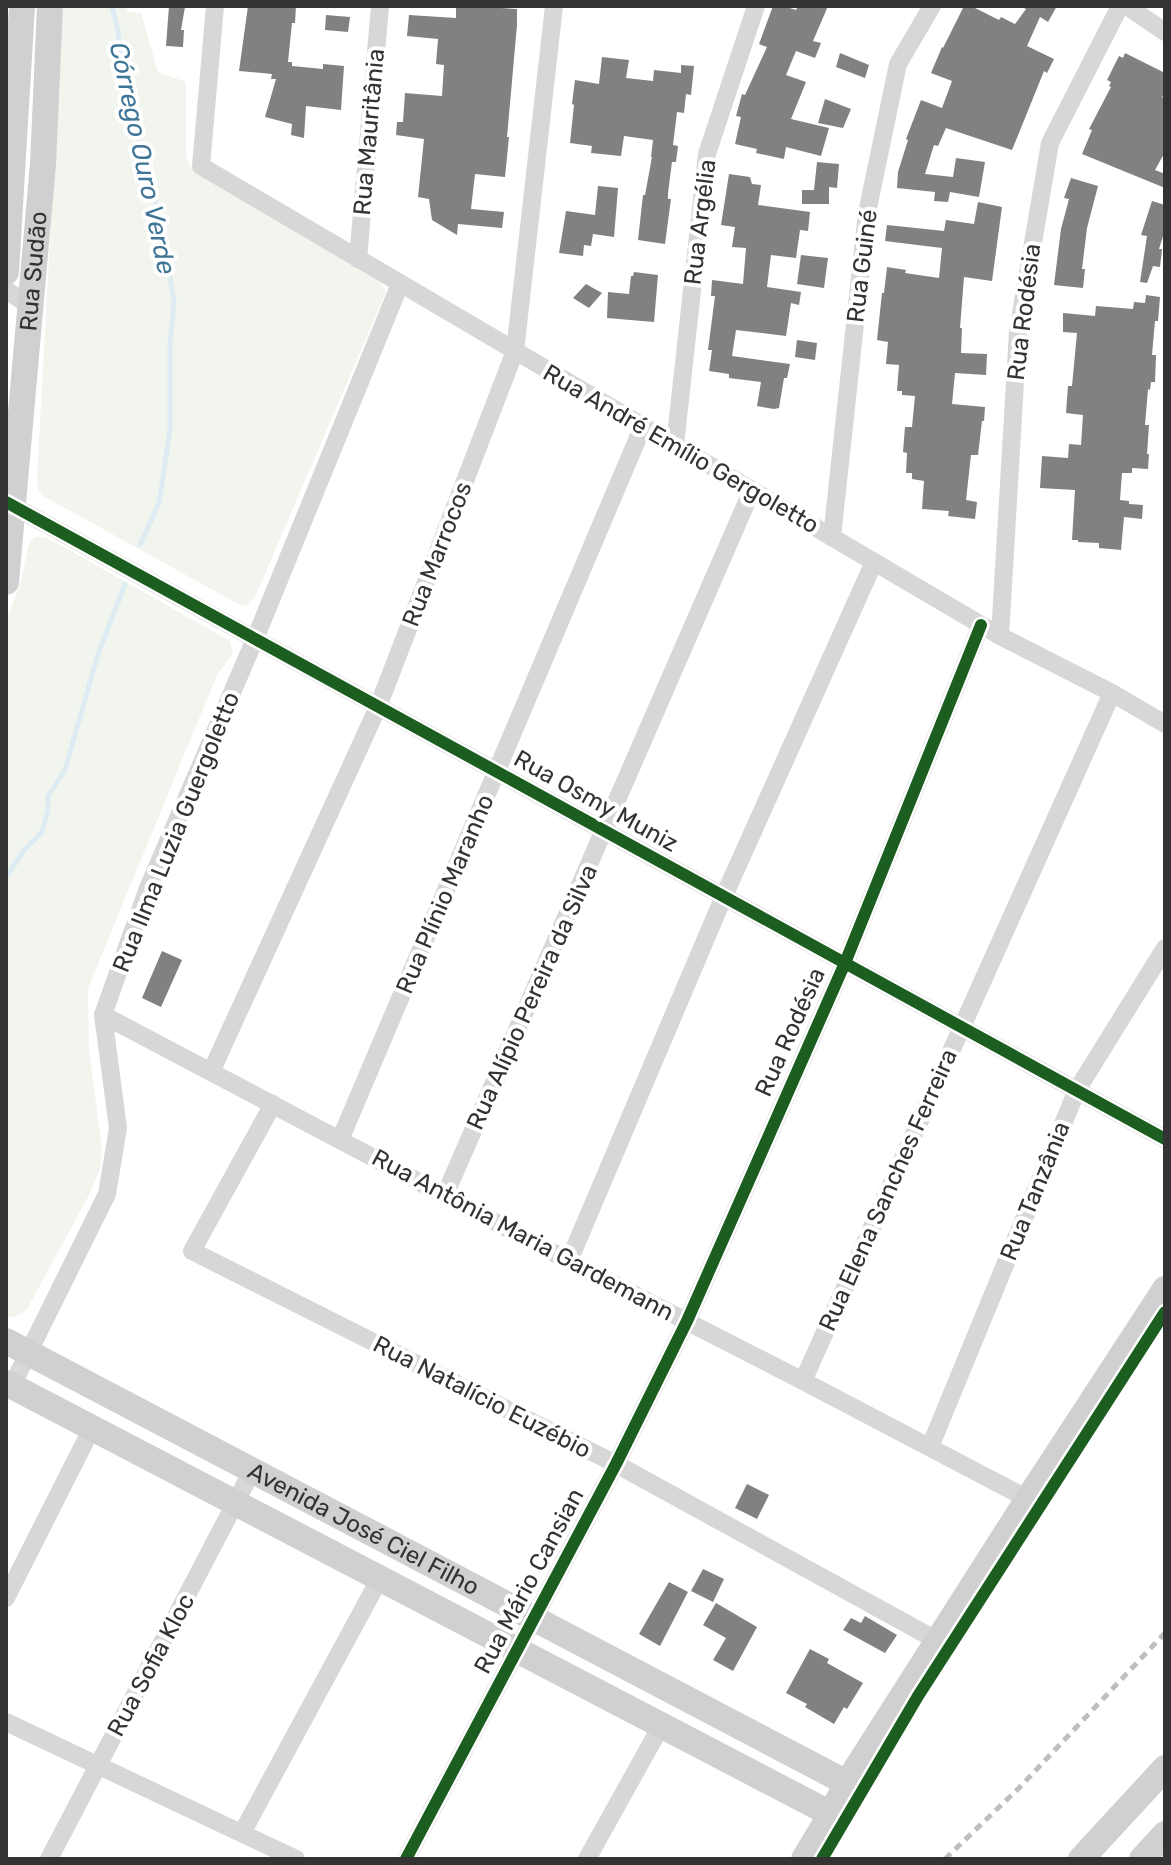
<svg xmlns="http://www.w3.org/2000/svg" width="1171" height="1865" viewBox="0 0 1171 1865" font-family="Rubik,sans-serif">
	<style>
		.green { fill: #f1f5ed }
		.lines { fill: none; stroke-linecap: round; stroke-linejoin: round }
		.stream { stroke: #ddebf3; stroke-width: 5 }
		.building { fill: #818181 }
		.street { stroke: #d7d7d7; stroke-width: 18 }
		.secondary { stroke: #d0d0d0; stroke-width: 26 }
		.rail { stroke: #bebebe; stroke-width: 5; stroke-dasharray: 8 6; stroke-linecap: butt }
		.cycleway-casing { stroke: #fff; stroke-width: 17 }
		.cycleway { stroke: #1b5e20; stroke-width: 12 }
		.labels { text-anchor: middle; stroke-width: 8; stroke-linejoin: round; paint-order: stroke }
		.street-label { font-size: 24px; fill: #333; stroke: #fff }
		.water-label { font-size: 26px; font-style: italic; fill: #3f7597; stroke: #fff }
	</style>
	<rect width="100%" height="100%" fill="#fff"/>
	<g class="green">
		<path d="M63,6H127V12L141,13L158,72L186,82V151L187,160L192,168L377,280L383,286L386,292L255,597L246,606L240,605L45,497L38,489L37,477Z"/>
		<path d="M35,537L48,538L230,641L233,653L217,675L88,988L89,1051L102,1148L100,1169L89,1195L27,1309C21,1314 14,1320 6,1315V621L20,585L29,544Z"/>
	</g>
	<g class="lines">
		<g class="stream">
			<path d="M112,6L118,31L125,97L145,160L161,222L174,302L170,345V430L159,503L140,545"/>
			<path d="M6,877L25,849L42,832L48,810V796L65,770L97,657L125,584"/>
		</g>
	</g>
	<g class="building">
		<path d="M169,6L185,7L181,30H184L183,47L166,46Z"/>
		<path d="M248,6H296L295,23H292L288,62H292V66L323,69V64L344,66L341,110L306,106L304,138L291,135L292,124L265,117L276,79H271L272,74L239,71Z"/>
		<path d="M464,6L517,9V25L507,137H509L505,177L475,174L471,209L504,212L502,228L458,224L457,235L432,220L429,199L418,197L424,139L396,135L397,122H403L405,93L442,96L444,65L436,64L438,39L407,36L409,15L456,18V7L464,8Z"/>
		<path d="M773,6H783L796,10L798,6H828L813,41L821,43L815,58L796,51L786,75L806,82L791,119L829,128L821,156L786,147L784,159L756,153L757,149L735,144L741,117L736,116L742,94L745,95L767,47L759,44Z"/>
		<path d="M964,6H971L999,20L1001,17L1015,24L1026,9L1020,6H1057L1048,22L1040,17L1027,46L1054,59L1047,73L1044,71L1012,150L946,128L938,146L934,145L925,174L953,177L956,158L985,162L979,197L950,192L948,202L934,201L935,192L897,188L898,172L908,140L906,139L921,100L942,108L952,81L931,73L942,47L943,48Z"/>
		<path d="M326,15L350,17L348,32L325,30Z"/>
		<path d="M840,53L869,65L865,78L836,67Z"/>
		<path d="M1125,53L1165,73V93L1162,97L1165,99V152L1155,170L1165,174V188L1082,154L1092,130L1089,129L1111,87L1109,86L1111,82L1107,80L1119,56L1123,58Z"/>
		<path d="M602,57L629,60L626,78L653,81L654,70L681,73V65L694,66L691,95L686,94L684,113L677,112L673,145L678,146L676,162H672L668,193V199H671L665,244L638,240L643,195H645L652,157H651L653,140L624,136L621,156L591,153L592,146L570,143L574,105L572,104L575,80L599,84Z"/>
		<path d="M825,99L851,109L843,128L818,123Z"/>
		<path d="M817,162L839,164L837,188L829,187V204H802V190H814Z"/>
		<path d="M729,174L750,177L752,184L761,185L758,205L810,212L808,231L800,230L796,258L771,255L767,287L801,292L799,305L791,303L786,336L736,330L732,356L790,364L787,378H784L779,408L774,409L757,406L761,382L729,378V374L709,371L712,350H708L715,296H711L712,280L743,284L746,248L732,247L735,227L721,225Z"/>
		<path d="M1071,178L1098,186L1087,228L1082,269H1085L1083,288L1054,285L1061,229L1069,199L1064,198Z"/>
		<path d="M598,186L618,188L614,237L593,234L591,246L584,245L583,256L559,253L566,211L595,215Z"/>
		<path d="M1152,201L1165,205V230L1159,249H1162L1160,267L1153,266L1147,283L1140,282L1147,236L1141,235Z"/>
		<path d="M978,202L1002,207L992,281L964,277L960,328H962L961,353L987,354L986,375L955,373L952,404L985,407L984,421H982L978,455H971L966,500L977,502L975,519L948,516L949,511L922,509L924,481L912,479V473H906L907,453L903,452L905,427H912L915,396L902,395V391H897L899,365L886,364L888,342L877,340L882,293H884L887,267L906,270L905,273L939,278L942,248L885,241L887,225L944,231L946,220L974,224Z"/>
		<path d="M801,255L828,258L824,288L797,284Z"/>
		<path d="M634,272L658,275L654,322L607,318L608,292L629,294L631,276H633Z"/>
		<path d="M586,284L602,293L589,308L573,298Z"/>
		<path d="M1146,295L1160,297L1158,321H1155L1152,355H1156L1155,382H1151L1150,390L1148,389L1145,425H1149L1147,454H1149L1148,469L1132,468V473H1122L1120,500L1129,501V504L1143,505L1142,519L1124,517L1121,550L1099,548V543L1078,542V540H1072L1075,490L1040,488L1042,456L1068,458L1069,444L1081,445L1083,415L1066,413L1068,386H1072L1077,333L1063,332V313L1095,316L1096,306L1133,309L1134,302L1145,303Z"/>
		<path d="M797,340L817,343L815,360L795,357Z"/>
		<path d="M162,951L182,960L161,1007L142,998Z"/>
		<path d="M747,1484L769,1495L757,1519L735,1508Z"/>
		<path d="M703,1569L724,1579L713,1602L691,1591Z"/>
		<path d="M669,1582L688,1592L660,1646L639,1634Z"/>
		<path d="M716,1603L757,1627L733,1671L713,1660L726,1638L703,1625Z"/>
		<path d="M865,1616L897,1635L885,1653L843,1630L851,1618L861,1623Z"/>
		<path d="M810,1649L829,1659L827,1663L863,1683L847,1709L844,1707L834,1724L805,1707L807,1704L786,1693Z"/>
	</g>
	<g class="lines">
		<g class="street">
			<path d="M215,6L201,166L1000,636L1112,693L1165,724"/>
			<path d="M1127,6L1165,32"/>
			<path d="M358,259L380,6"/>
			<path d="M6,290L30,306"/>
			<path d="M675,445L707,154L756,6"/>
			<path d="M6,502L1165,1139"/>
			<path d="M832,537L867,213L898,64L932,6"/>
			<path d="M1000,636L1018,331L1050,143L1120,6"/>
			<path d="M103,1015L569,1261L803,1381L1028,1499"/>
			<path d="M211,1072L378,707L515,351L554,6"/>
			<path d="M273,1104L192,1251L616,1464L938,1641"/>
			<path d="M340,1140L643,426"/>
			<path d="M445,1195L752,490"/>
			<path d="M569,1261L724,896L874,562"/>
			<path d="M803,1381L1112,693"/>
			<path d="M12,1386L107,1194L118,1128L103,1015L148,888L255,639L400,284"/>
			<path d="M930,1447L1077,1090L1165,948"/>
			<path d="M6,1598L92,1428"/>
			<path d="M6,1722L296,1859"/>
			<path d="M242,1833L380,1578"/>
			<path d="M49,1859L252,1471"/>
			<path d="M406,1859L616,1464L687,1321L845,963L981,625"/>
			<path d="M587,1859L661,1726"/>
		</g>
		<g class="secondary">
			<path d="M6,272L22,6"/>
			<path id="s1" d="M6,582L43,164L50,6"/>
			<path id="s2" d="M6,1341L847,1783"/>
			<path d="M6,1383L831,1814"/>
			<path d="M804,1859L831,1814L847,1783L1028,1499L1165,1289"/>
			<path d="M1081,1859L1165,1768"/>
			<path d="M1142,1859L1165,1834"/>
		</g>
		<path class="rail" d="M945,1859L1019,1788L1165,1633"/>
		<defs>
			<g id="cycleway">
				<path d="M6,502L1165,1139"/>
				<path d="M406,1859L616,1464L687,1321L845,963L981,625"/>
				<path d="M822,1859L918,1696L1165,1312"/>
			</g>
		</defs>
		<use href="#cycleway" class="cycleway-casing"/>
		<use href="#cycleway" class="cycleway"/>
	</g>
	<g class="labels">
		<g class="street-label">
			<text transform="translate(369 132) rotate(-85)" y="8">Rua Mauritânia</text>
			<text transform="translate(700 222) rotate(-83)" y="8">Rua Argélia</text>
			<text transform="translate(862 266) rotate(-83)" y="8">Rua Guiné</text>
			<text dy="8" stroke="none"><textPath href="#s1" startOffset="312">Rua Sudão</textPath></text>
			<text transform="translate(1024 312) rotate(-83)" y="8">Rua Rodésia</text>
			<text transform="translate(681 449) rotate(30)" y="8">Rua André Emílio Gergoletto</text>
			<text transform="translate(437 554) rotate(-69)" y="8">Rua Marrocos</text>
			<text transform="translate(596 801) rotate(29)" y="8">Rua Osmy Muniz</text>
			<text transform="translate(176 832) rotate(-68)" y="8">Rua Ilma Luzia Guergoletto</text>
			<text transform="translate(445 894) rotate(-67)" y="8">Rua Plínio Maranho</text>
			<text transform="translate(532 997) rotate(-66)" y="8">Rua Alípio Pereira da Silva</text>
			<text transform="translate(790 1032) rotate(-66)" y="8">Rua Rodésia</text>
			<text transform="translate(888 1190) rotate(-66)" y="8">Rua Elena Sanches Ferreira</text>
			<text transform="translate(1035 1191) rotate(-68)" y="8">Rua Tanzânia</text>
			<text transform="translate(523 1235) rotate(28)" y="8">Rua Antônia Maria Gardemann</text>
			<text transform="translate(482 1397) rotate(27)" y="8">Rua Natalício Euzébio</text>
			<text dy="8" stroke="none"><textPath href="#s2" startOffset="404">Avenida José Ciel Filho</textPath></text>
			<text transform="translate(529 1581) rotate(-62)" y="8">Rua Mário Cansian</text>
			<text transform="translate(151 1665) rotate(-62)" y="8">Rua Sofia Kloc</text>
		</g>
		<g class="water-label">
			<text transform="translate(143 158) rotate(78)" y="9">Córrego Ouro Verde</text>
		</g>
	</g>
	<rect width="1171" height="1865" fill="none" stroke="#333333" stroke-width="16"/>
</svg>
